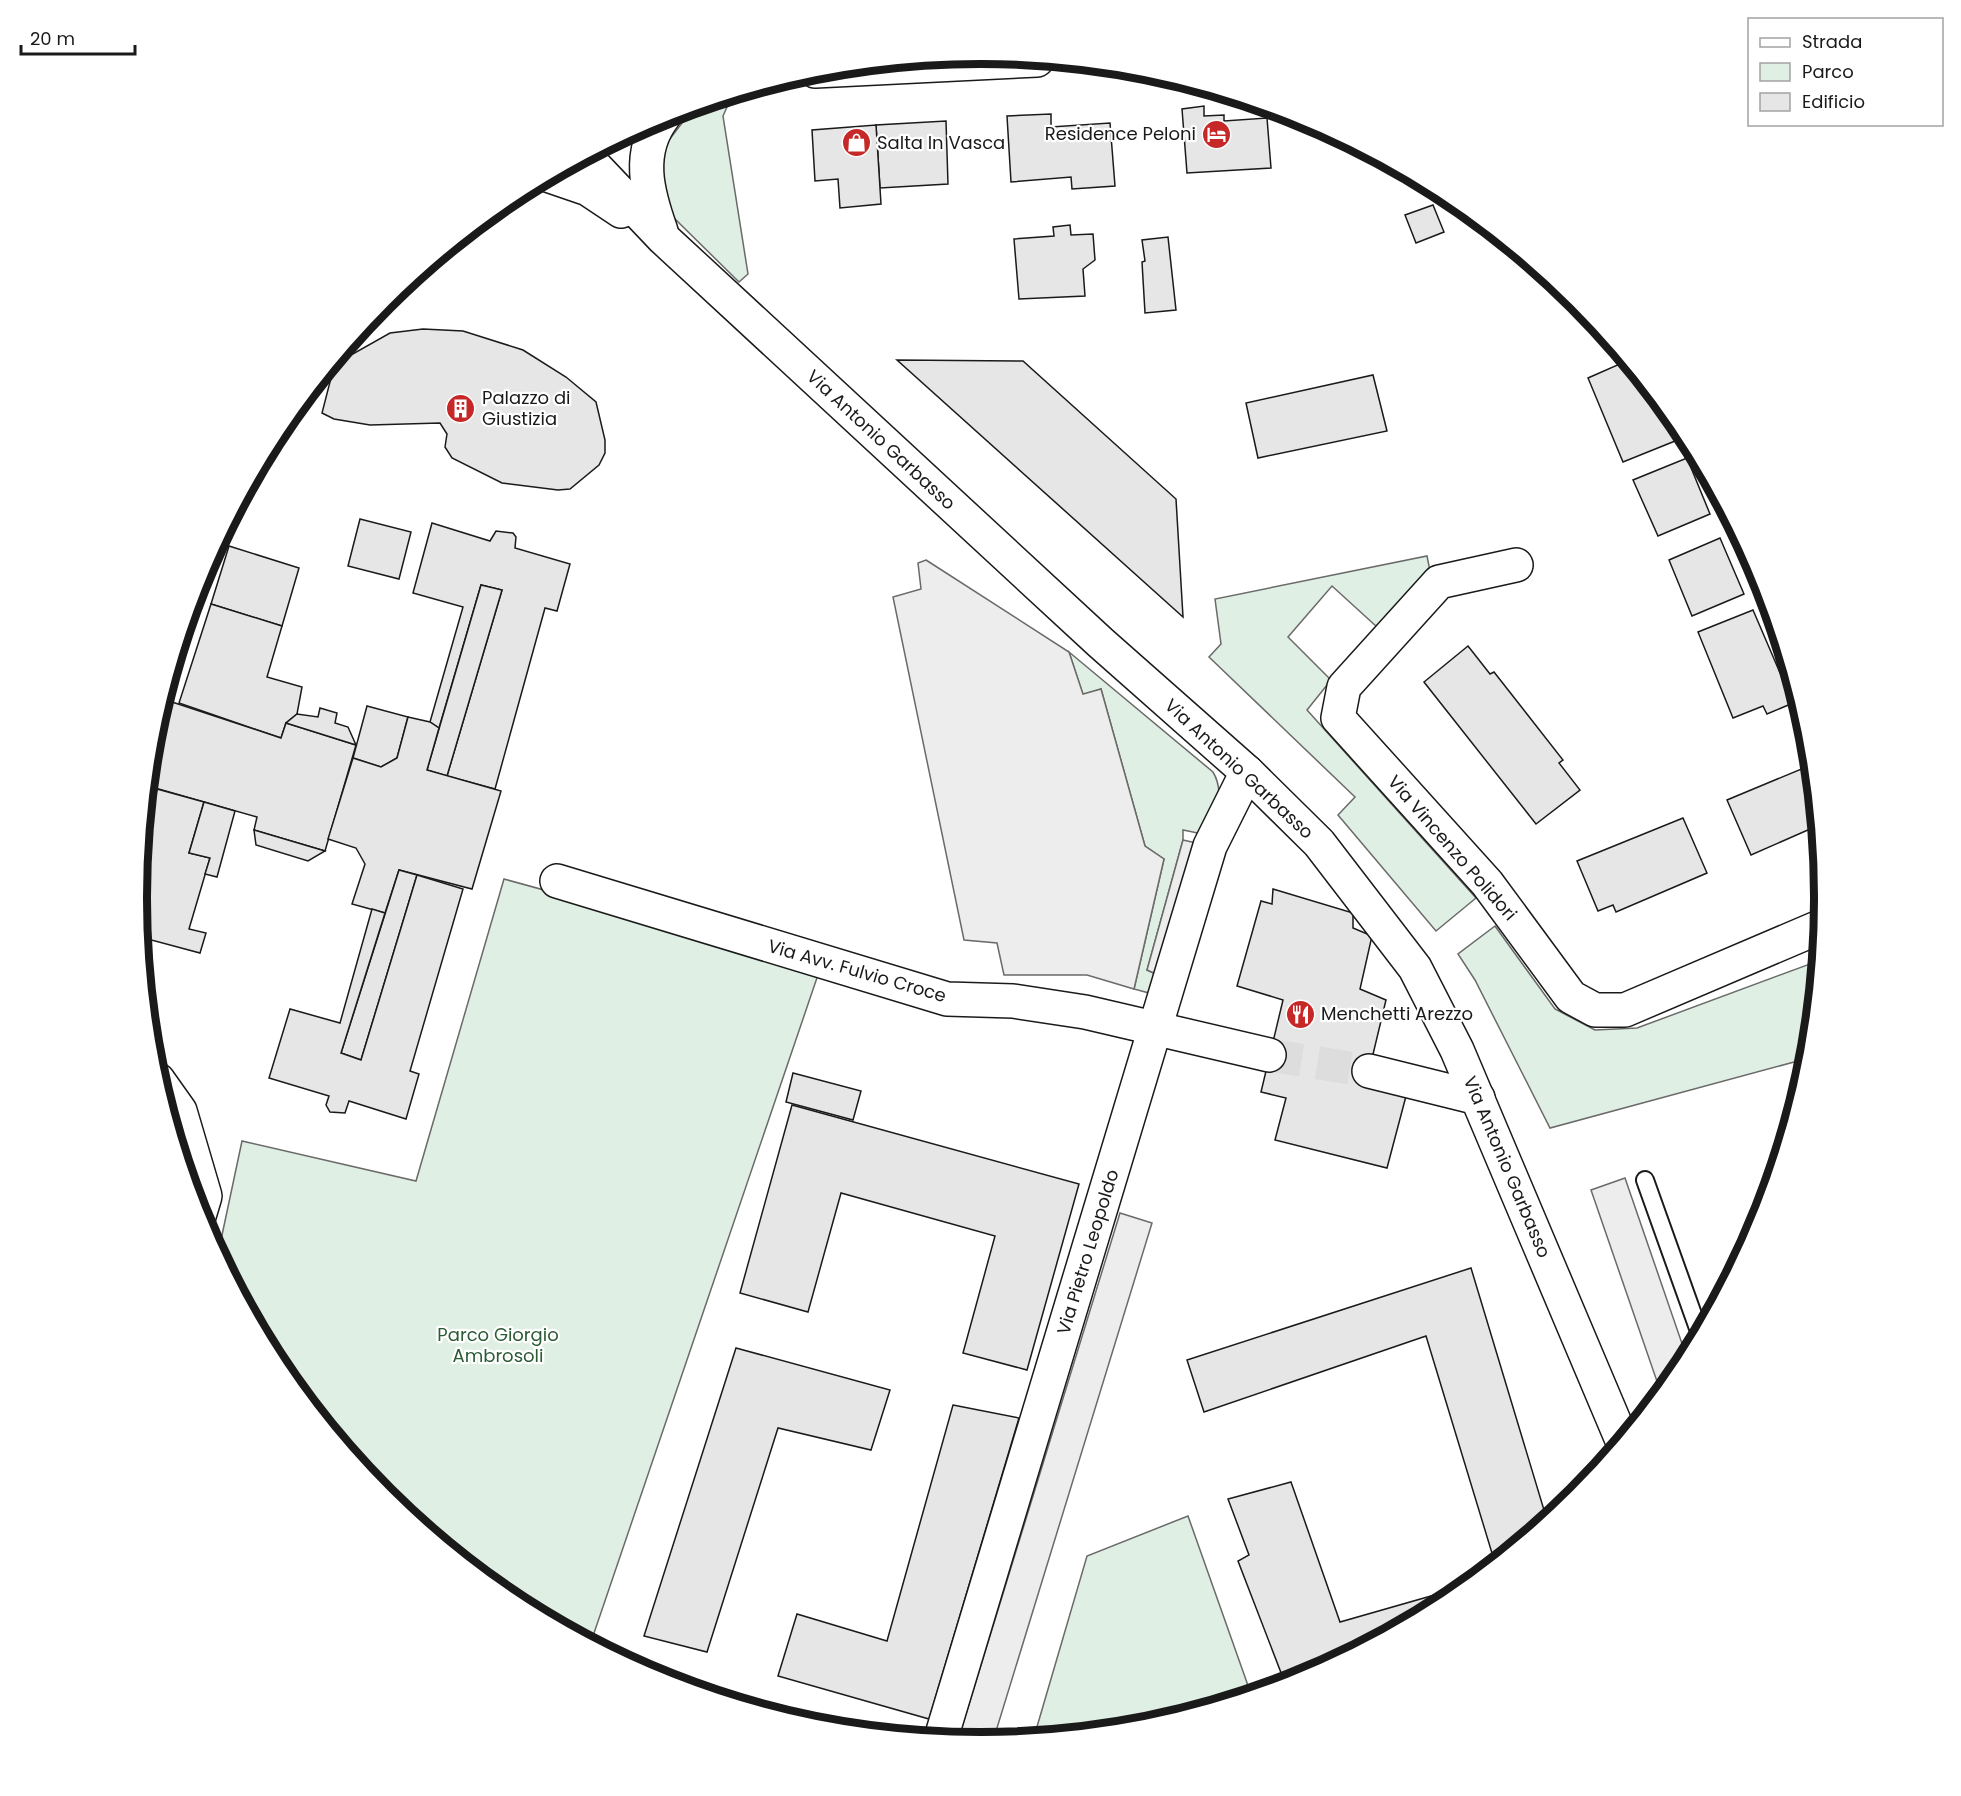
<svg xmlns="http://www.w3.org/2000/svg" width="1961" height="1796" viewBox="0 0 1961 1796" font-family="Poppins,sans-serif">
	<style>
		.green { fill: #e0efe3; stroke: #6a6a6a; stroke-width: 1.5 }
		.parking { fill: #ededed; stroke: #6a6a6a; stroke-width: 1.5 }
		.building { fill: #e6e6e6; stroke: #1a1a1a; stroke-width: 1.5 }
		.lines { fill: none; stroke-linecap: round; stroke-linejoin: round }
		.minor-tunnel { stroke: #ddd; stroke-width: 33; stroke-dasharray: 33 16; stroke-linecap: butt }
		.service-casing { stroke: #1a1a1a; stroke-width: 20 }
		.minor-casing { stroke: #1a1a1a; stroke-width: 36 }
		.tertiary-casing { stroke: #1a1a1a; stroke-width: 36 }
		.service { stroke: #fff; stroke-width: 16 }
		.minor { stroke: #fff; stroke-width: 33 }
		.tertiary { stroke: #fff; stroke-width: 33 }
		.labels { text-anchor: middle; stroke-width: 4.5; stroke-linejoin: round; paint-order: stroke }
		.poi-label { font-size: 18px; fill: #1a1a1a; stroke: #fff; text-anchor: start }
		.street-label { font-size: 18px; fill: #1a1a1a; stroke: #fff }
		.park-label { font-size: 18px; fill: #2b5a34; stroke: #fff }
		.rim { fill: none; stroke: #1a1a1a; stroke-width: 8 }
	</style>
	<rect width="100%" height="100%" fill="#fff"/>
	<g class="green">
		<path d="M750,93L727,107L723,116L748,274L739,282L672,216L663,195V148L682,123L715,101Z"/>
		<path d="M1427,556L1430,571L1377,627L1332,586L1288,637L1331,680L1307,710L1476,898L1436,931L1338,815L1355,797L1209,657L1221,644L1215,599Z"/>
		<path d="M1069,652L1213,772C1226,794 1214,813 1207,835L1183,830V840L1147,970L1167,979L1160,996L1134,989L1164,859L1145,846L1101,689L1083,695Z"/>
		<path d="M504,879L821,966L591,1642L511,1600L383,1495L279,1367L218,1254L242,1141L416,1181Z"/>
		<path d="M1495,926L1555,1009L1595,1030L1637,1028L1818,961L1809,1058L1550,1128L1475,980L1458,954Z"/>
		<path d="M1188,1516L1251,1694L1145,1726L1034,1737L1087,1556Z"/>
	</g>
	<g class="parking">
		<path d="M926,560L1069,652L1083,694L1101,689L1145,846L1164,859L1134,989L1087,975H1004L997,943L964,940L893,597L921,589L918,563Z"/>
		<path d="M1183,840L1210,846L1167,979L1147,970Z"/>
		<path d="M1625,1178L1687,1358L1661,1393L1591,1190Z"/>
		<path d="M1120,1213L1152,1223L993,1741L958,1740Z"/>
	</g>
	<g class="building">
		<path d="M1204,106V116L1224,115V121L1267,118L1271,168L1187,173L1182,109Z"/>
		<path d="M1051,114V127L1110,123L1115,186L1072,189L1071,177L1011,182L1007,116Z"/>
		<path d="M946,121L948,184L880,188L876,125Z"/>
		<path d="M876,125L881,204L840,208L838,179L815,181L812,130Z"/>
		<path d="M1433,205L1444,232L1416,243L1405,215Z"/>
		<path d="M1070,225L1071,235L1093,234L1095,260L1083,269L1085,296L1019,299L1014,239L1054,236L1053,227Z"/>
		<path d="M1168,237L1176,310L1145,313L1142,262L1145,261L1142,240Z"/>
		<path d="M423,329L463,331L523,350L566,377L596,402L605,440V453L599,465L570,489L558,490L502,483L452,458L445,447L447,434L440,423L370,425L334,419L322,413L332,374L342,360L390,333Z"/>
		<path d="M1621,354L1669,413L1680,439L1623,462L1588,378L1620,364L1616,356Z"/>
		<path d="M897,360L1023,361L1176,499L1183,617Z"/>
		<path d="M1373,375L1387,431L1258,458L1246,403Z"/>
		<path d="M1687,458L1710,514L1658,536L1633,480Z"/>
		<path d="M360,519L411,532L399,579L348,566Z"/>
		<path d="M432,523L490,541L496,531L513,533L516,537L515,548L570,564L557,611L545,608L495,789L447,776L502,590L481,585L439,728L430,722L463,607L413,593Z"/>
		<path d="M1720,538L1744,594L1692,616L1669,560Z"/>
		<path d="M229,546L299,568L282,626L211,604Z"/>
		<path d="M481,585L502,590L447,776L427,770Z"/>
		<path d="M211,604L282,626L267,677L302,687L297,714L286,723L281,738L179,703Z"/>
		<path d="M1753,610L1793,703L1767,714L1763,706L1733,718L1698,632Z"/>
		<path d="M1468,646L1490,674L1494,672L1563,760L1559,763L1580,790L1536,824L1424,682Z"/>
		<path d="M169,701L281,738L286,723L356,745L325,851L254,830L257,817L148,786L149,771Z"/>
		<path d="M367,706L408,717L397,758L381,767L353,758Z"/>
		<path d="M320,708L337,713L335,723L348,727L356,745L286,723L297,714L318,717Z"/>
		<path d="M408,717L430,722L439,728L427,770L501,791L472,889L399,870L385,913L352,904L365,864L356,848L328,839L353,758L381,767L397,758Z"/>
		<path d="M156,722L162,724L152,762L153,733Z"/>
		<path d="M1811,765L1817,826L1751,855L1727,800Z"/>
		<path d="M157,789L204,802L189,853L210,858L189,929L206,933L200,953L140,937L137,898L143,837Z"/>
		<path d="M204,802L235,811L217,877L205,874L210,858L189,853Z"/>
		<path d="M1683,818L1707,873L1616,912L1613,905L1598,911L1577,861Z"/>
		<path d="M254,830L325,851L308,861L256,845Z"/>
		<path d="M399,870L417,875L361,1060L341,1053Z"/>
		<path d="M417,875L463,889L410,1071L419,1074L406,1119L349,1101L345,1113L330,1112L326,1105L329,1096L269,1078L290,1009L340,1023L372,909L385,913L341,1053L361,1060Z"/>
		<path d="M1273,889L1353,913V928L1372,936L1360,989L1386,1000L1369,1071L1410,1081L1387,1168L1275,1140L1286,1098L1261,1092L1283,1000L1237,986L1261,901L1272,904Z"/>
		<path d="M793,1073L861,1091L853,1120L786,1102Z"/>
		<path d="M792,1105L1079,1184L1027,1370L963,1353L995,1236L841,1193L808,1312L740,1293Z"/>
		<path d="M1471,1268L1547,1520L1495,1563L1426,1336L1204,1412L1187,1360Z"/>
		<path d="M736,1348L890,1390L871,1450L778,1428L707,1652L644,1636Z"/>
		<path d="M953,1405L1019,1418L929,1719L778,1676L797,1614L887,1641Z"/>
		<path d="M1291,1482L1340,1622L1438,1594L1441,1604L1303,1678L1285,1683L1238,1561L1249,1555L1228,1499Z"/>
	</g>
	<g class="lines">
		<path class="minor-tunnel" d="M1269,1055L1369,1071"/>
		<defs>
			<path id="service" d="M1645,1180L1700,1334"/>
			<g id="minor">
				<path d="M1516,565L1439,582L1344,687L1338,718L1487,883L1571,997L1595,1010H1625L1822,926"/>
				<path d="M557,881L947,999L1013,1001L1085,1012L1269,1055"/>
				<path d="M1369,1071L1478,1098"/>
				<path d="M158,1080L180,1111L205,1196L199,1216"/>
				<path d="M941,1738L1210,846L1247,772"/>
			</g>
			<g id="tertiary">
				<path d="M815,71L1037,60"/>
				<path d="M586,157L663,238L1101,643L1247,772L1319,843L1415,968L1457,1050L1622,1440"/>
				<path d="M550,176L588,189L621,211"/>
				<path d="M661,231C647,192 636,152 664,116"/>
			</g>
		</defs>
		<use href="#service" class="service-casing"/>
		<use href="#minor" class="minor-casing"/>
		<use href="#tertiary" class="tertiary-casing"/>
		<use href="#service" class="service"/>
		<use href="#minor" class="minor"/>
		<use href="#tertiary" class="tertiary"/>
	</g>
	<defs>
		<symbol id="hotel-disc" viewBox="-11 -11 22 22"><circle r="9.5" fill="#c62828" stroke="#fff"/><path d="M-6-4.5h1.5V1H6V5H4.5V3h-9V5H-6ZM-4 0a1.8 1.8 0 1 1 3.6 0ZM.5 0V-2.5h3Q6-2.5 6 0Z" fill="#fff"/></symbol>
		<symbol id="shop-disc" viewBox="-11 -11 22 22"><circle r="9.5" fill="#c62828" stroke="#fff"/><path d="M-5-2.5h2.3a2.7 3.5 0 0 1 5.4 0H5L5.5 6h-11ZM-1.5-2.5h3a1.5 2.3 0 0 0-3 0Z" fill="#fff"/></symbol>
		<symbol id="building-disc" viewBox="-11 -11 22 22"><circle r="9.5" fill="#c62828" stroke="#fff"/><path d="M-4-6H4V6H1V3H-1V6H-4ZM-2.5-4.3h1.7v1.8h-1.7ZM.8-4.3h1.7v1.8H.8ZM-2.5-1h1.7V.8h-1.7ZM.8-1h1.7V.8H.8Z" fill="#fff"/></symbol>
		<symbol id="restaurant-disc" viewBox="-11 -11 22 22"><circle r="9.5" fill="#c62828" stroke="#fff"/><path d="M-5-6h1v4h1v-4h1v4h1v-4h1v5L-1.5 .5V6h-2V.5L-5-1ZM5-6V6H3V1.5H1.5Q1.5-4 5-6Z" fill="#fff"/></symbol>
	</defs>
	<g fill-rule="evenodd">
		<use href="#hotel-disc" x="1200" y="118" width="33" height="33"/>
		<use href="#shop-disc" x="840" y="126" width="33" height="33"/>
		<use href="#building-disc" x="444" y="392" width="33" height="33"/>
		<use href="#restaurant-disc" x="1284" y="998" width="33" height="33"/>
	</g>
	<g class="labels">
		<g class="poi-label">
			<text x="1196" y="140" text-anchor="end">Residence Peloni</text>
			<text x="877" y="149">Salta In Vasca</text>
			<text x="482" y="404">Palazzo di<tspan x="482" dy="21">Giustizia</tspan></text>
			<text x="1321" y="1020">Menchetti Arezzo</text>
		</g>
		<g class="street-label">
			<text transform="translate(881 440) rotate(43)" y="6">Via Antonio Garbasso</text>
			<text transform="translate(1239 769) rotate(43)" y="6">Via Antonio Garbasso</text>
			<text transform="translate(1452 848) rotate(49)" y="6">Via Vincenzo Polidori</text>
			<text transform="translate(857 971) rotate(16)" y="6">Via Avv. Fulvio Croce</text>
			<text transform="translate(1507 1167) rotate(67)" y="6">Via Antonio Garbasso</text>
			<text transform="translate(1088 1252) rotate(-73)" y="6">Via Pietro Leopoldo</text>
		</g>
		<g class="park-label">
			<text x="498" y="1341">Parco Giorgio<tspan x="498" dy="21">Ambrosoli</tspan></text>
		</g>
	</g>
	<path d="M0 0H1961V1796H0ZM980 64H981A833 833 0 0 1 1814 897V899A833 833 0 0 1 981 1732H980A833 833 0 0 1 147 899V897A833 833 0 0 1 980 64Z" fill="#fff" fill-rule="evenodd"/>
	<path class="rim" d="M980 64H981A833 833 0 0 1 1814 897V899A833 833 0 0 1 981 1732H980A833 833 0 0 1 147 899V897A833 833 0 0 1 980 64Z"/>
	<rect x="1748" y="18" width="195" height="108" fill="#ffffff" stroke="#a3a3a3" stroke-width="1.5"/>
	<rect x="1760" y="38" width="30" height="9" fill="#ffffff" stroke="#a3a3a3" stroke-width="1.5"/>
	<text x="1802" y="48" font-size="18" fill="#1a1a1a">Strada</text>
	<rect x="1760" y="63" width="30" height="18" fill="#e0efe3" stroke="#a3a3a3" stroke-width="1.5"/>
	<text x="1802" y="78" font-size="18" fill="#1a1a1a">Parco</text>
	<rect x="1760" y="93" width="30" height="18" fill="#e6e6e6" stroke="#a3a3a3" stroke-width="1.5"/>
	<text x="1802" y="108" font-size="18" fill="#1a1a1a">Edificio</text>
	<path d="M21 45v9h114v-9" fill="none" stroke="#1a1a1a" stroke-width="3"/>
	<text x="30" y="45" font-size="18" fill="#1a1a1a" stroke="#ffffff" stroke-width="4.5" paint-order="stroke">20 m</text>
</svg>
